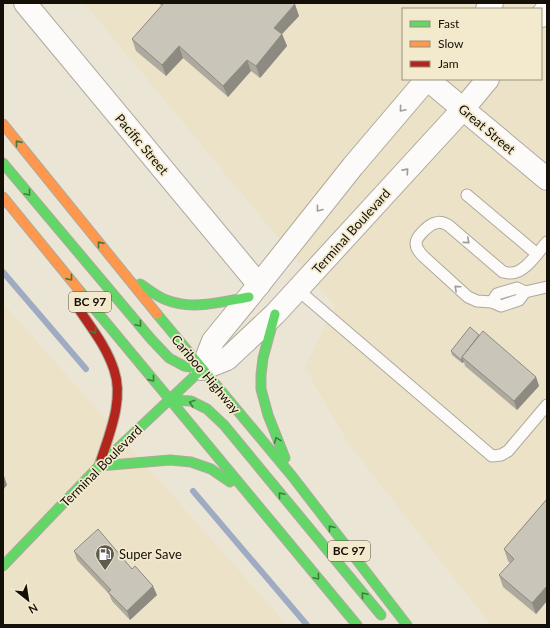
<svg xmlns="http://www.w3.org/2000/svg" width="550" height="628" viewBox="0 0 550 628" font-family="Lato,sans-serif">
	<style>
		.built { fill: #ece2c8; fill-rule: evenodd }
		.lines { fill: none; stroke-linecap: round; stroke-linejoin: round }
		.stream { stroke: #9fabc2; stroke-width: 6 }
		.lane-casing { stroke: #aea99d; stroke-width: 13 }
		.street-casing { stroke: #aea99d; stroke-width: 24 }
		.fast-casing { stroke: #aea99d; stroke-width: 11 }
		.slow-casing { stroke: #aea99d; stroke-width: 11 }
		.jam-casing { stroke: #aea99d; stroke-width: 11 }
		.lane { stroke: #fcfbf9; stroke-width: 11 }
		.street { stroke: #fcfbf9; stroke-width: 22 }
		.fast { stroke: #63d668; stroke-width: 9 }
		.slow { stroke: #ff974d; stroke-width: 9 }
		.jam { stroke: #b3261e; stroke-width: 9 }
		.wall { fill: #aea99f }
		.shaded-wall { fill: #8d8a82 }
		.building { fill: #cac5b9; stroke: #8d8a82 }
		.oneway { stroke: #9f9d98 }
		.oneway2 { stroke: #3f7d3c }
		.labels { text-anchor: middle; stroke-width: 3.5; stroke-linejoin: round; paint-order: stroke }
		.shield { fill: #f3e9cd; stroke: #575142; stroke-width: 1 }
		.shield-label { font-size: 12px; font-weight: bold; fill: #141007 }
		.street-label { font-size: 13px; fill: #141007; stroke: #f3e9cd }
		.poi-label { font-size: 13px; fill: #141007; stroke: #f3e9cd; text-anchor: start }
	</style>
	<rect width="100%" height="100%" fill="#ebe5d5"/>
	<g class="built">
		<path d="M84,3H547V625H491L350,446L305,368L335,306ZM403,9H541V79H403Z"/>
		<path d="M3,303L287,625H3Z"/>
	</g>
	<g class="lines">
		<g class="stream">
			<path d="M3,272L86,369"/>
			<path d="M193,491L307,625"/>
		</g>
		<defs>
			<g id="lane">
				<path d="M467,195L537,254"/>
				<path d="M298,290L492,456L501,455L508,451L547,405"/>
				<path d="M525,292L519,300L501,306L492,302L477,301L468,297L424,257C420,253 416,249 416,243C416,237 429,224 436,223C440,221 444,223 448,225L503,272C505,272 507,273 509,273C524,275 538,252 547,242"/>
				<path d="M492,302L497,294L517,288L525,292L547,287"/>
			</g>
			<g id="street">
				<path d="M25,3L259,285"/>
				<path d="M487,9L492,3"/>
				<path d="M541,16L547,9"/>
				<path d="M427,79L547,179"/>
				<path d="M202,369L227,359L275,314L463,109L488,79"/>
				<path d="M202,369L213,341L249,297L353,166L427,79"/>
			</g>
			<g id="fast">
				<path d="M3,163L151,339L169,358L184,366L202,369"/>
				<path d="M140,284C148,289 155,295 164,299C191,311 221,302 249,297"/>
				<path d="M79,290L357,625"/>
				<path d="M157,314L292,476L407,625"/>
				<path d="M275,314L263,358L261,375V389L268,415L285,458"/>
				<path d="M170,400L191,401L207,409L224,425L381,615"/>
				<path d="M101,460L99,466L170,460L191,462L211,469L230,482"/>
				<path d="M3,566L99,466L202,369"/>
			</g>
			<g id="slow">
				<path d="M3,124L157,314"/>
				<path d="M3,197L79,290"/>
			</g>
			<path id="jam" d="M80,311C93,330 107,348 114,370C124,399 110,432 101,460"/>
		</defs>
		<use href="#lane" class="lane-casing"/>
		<use href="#street" class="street-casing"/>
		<use href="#fast" class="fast-casing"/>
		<use href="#slow" class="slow-casing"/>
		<use href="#jam" class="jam-casing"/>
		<use href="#lane" class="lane"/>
		<use href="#street" class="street"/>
		<use href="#fast" class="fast"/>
		<use href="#slow" class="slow"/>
		<use href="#jam" class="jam"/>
	</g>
	<g class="wall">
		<path d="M158,3H293L299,16L282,34L287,46L260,78L251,71L228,97L183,58L166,76L136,51L132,39L162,6Z"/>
		<path d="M479,335L536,377L539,386L517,410L465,366L464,362L462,363L452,355L451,351Z"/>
		<path d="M547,499V601L536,614L503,587L499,575L510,563L508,561L504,549Z"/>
		<path d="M74,551L132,569L157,595L130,620L112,601L109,594L77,560Z"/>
	</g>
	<g class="shaded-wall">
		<path d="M295,4L299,16L282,34L287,46L260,78L256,66L274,28Z"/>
		<path d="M179,46L183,58L166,76L162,65Z"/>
		<path d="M247,60L251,71L228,97L223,86Z"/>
		<path d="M462,358L464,362L462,363L461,360Z"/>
		<path d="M536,377L539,386L517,410L514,401Z"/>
		<path d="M4,476L7,485L3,490V477Z"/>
		<path d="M547,585V601L536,614L532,603Z"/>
		<path d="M153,586L157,595L130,620L127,611Z"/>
	</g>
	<g class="building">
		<path d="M164,3H293L295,4L274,28L282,34L256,66L247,60L223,86L179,46L162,65L132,39Z"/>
		<path d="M470,327L479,335L462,357V358L461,360L451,351Z"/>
		<path d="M483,331L536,377L514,401L462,357Z"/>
		<path d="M547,499V586L532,603L499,575L514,559L504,549Z"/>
		<path d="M98,529L132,569L135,566L153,586L127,611L108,592L111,590L74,551Z"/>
	</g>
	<defs><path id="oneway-chevron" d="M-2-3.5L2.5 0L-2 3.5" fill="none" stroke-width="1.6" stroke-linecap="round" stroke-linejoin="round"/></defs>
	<g class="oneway">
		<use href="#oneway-chevron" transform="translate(402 109) rotate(130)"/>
		<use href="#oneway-chevron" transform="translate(406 171) rotate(-48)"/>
		<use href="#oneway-chevron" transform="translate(319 209) rotate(128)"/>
		<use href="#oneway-chevron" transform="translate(467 241) rotate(40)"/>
		<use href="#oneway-chevron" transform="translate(457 288) rotate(-138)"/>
	</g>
	<g class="oneway2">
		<use href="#oneway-chevron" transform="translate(18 143) rotate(-129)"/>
		<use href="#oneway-chevron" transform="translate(28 193) rotate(50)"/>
		<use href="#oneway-chevron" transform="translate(100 244) rotate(-129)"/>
		<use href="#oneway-chevron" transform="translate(70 278) rotate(51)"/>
		<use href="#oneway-chevron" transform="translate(139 324) rotate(50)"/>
		<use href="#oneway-chevron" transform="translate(94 331) rotate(56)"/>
		<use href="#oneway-chevron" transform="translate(152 379) rotate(51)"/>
		<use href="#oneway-chevron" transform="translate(192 403) rotate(-163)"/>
		<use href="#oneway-chevron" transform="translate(277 440) rotate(-111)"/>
		<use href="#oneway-chevron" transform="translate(281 495) rotate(-130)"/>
		<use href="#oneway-chevron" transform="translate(331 528) rotate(-128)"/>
		<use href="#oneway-chevron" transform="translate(317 577) rotate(50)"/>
		<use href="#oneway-chevron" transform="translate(364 595) rotate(-130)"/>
	</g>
	<defs>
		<symbol id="fuel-pin" viewBox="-11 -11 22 30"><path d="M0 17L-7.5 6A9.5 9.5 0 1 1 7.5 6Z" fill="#5f5b4f" stroke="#f3e9cd"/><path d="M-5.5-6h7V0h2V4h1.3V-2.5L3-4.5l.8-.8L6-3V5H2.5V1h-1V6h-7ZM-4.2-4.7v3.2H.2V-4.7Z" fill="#fff"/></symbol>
	</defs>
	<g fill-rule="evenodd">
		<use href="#fuel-pin" x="94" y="543" width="22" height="30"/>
	</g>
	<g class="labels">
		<g class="shield">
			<rect x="69" y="292" width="42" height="20" rx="3"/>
			<rect x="328" y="541" width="42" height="20" rx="3"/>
		</g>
		<g class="shield-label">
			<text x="90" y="306">BC 97</text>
			<text x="349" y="555">BC 97</text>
		</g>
		<g class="street-label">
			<text transform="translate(487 129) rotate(40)" y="5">Great Street</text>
			<text transform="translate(142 144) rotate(50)" y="5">Pacific Street</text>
			<text transform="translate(351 231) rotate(-48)" y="5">Terminal Boulevard</text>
			<text transform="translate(206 374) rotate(50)" y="5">Cariboo Highway</text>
			<text transform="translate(101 466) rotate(-45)" y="5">Terminal Boulevard</text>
		</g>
		<g class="poi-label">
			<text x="119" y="559">Super Save</text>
		</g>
	</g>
	<rect width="550" height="628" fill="none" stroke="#141007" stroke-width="8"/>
	<rect x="402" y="8" width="140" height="72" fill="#f3e9cd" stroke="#9a927e"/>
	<rect x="410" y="21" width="20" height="6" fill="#63d668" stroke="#9a927e"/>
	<text x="438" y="28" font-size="12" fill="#141007">Fast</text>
	<rect x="410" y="41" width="20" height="6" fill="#ff974d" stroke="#9a927e"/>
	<text x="438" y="48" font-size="12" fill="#141007">Slow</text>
	<rect x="410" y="61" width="20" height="6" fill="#b3261e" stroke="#9a927e"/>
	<text x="438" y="68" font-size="12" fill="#141007">Jam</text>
	<g transform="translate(28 600) rotate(150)" stroke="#f3e9cd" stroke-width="3" paint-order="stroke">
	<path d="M0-3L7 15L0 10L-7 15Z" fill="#141007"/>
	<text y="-6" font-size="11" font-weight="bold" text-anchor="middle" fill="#141007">N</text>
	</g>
</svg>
